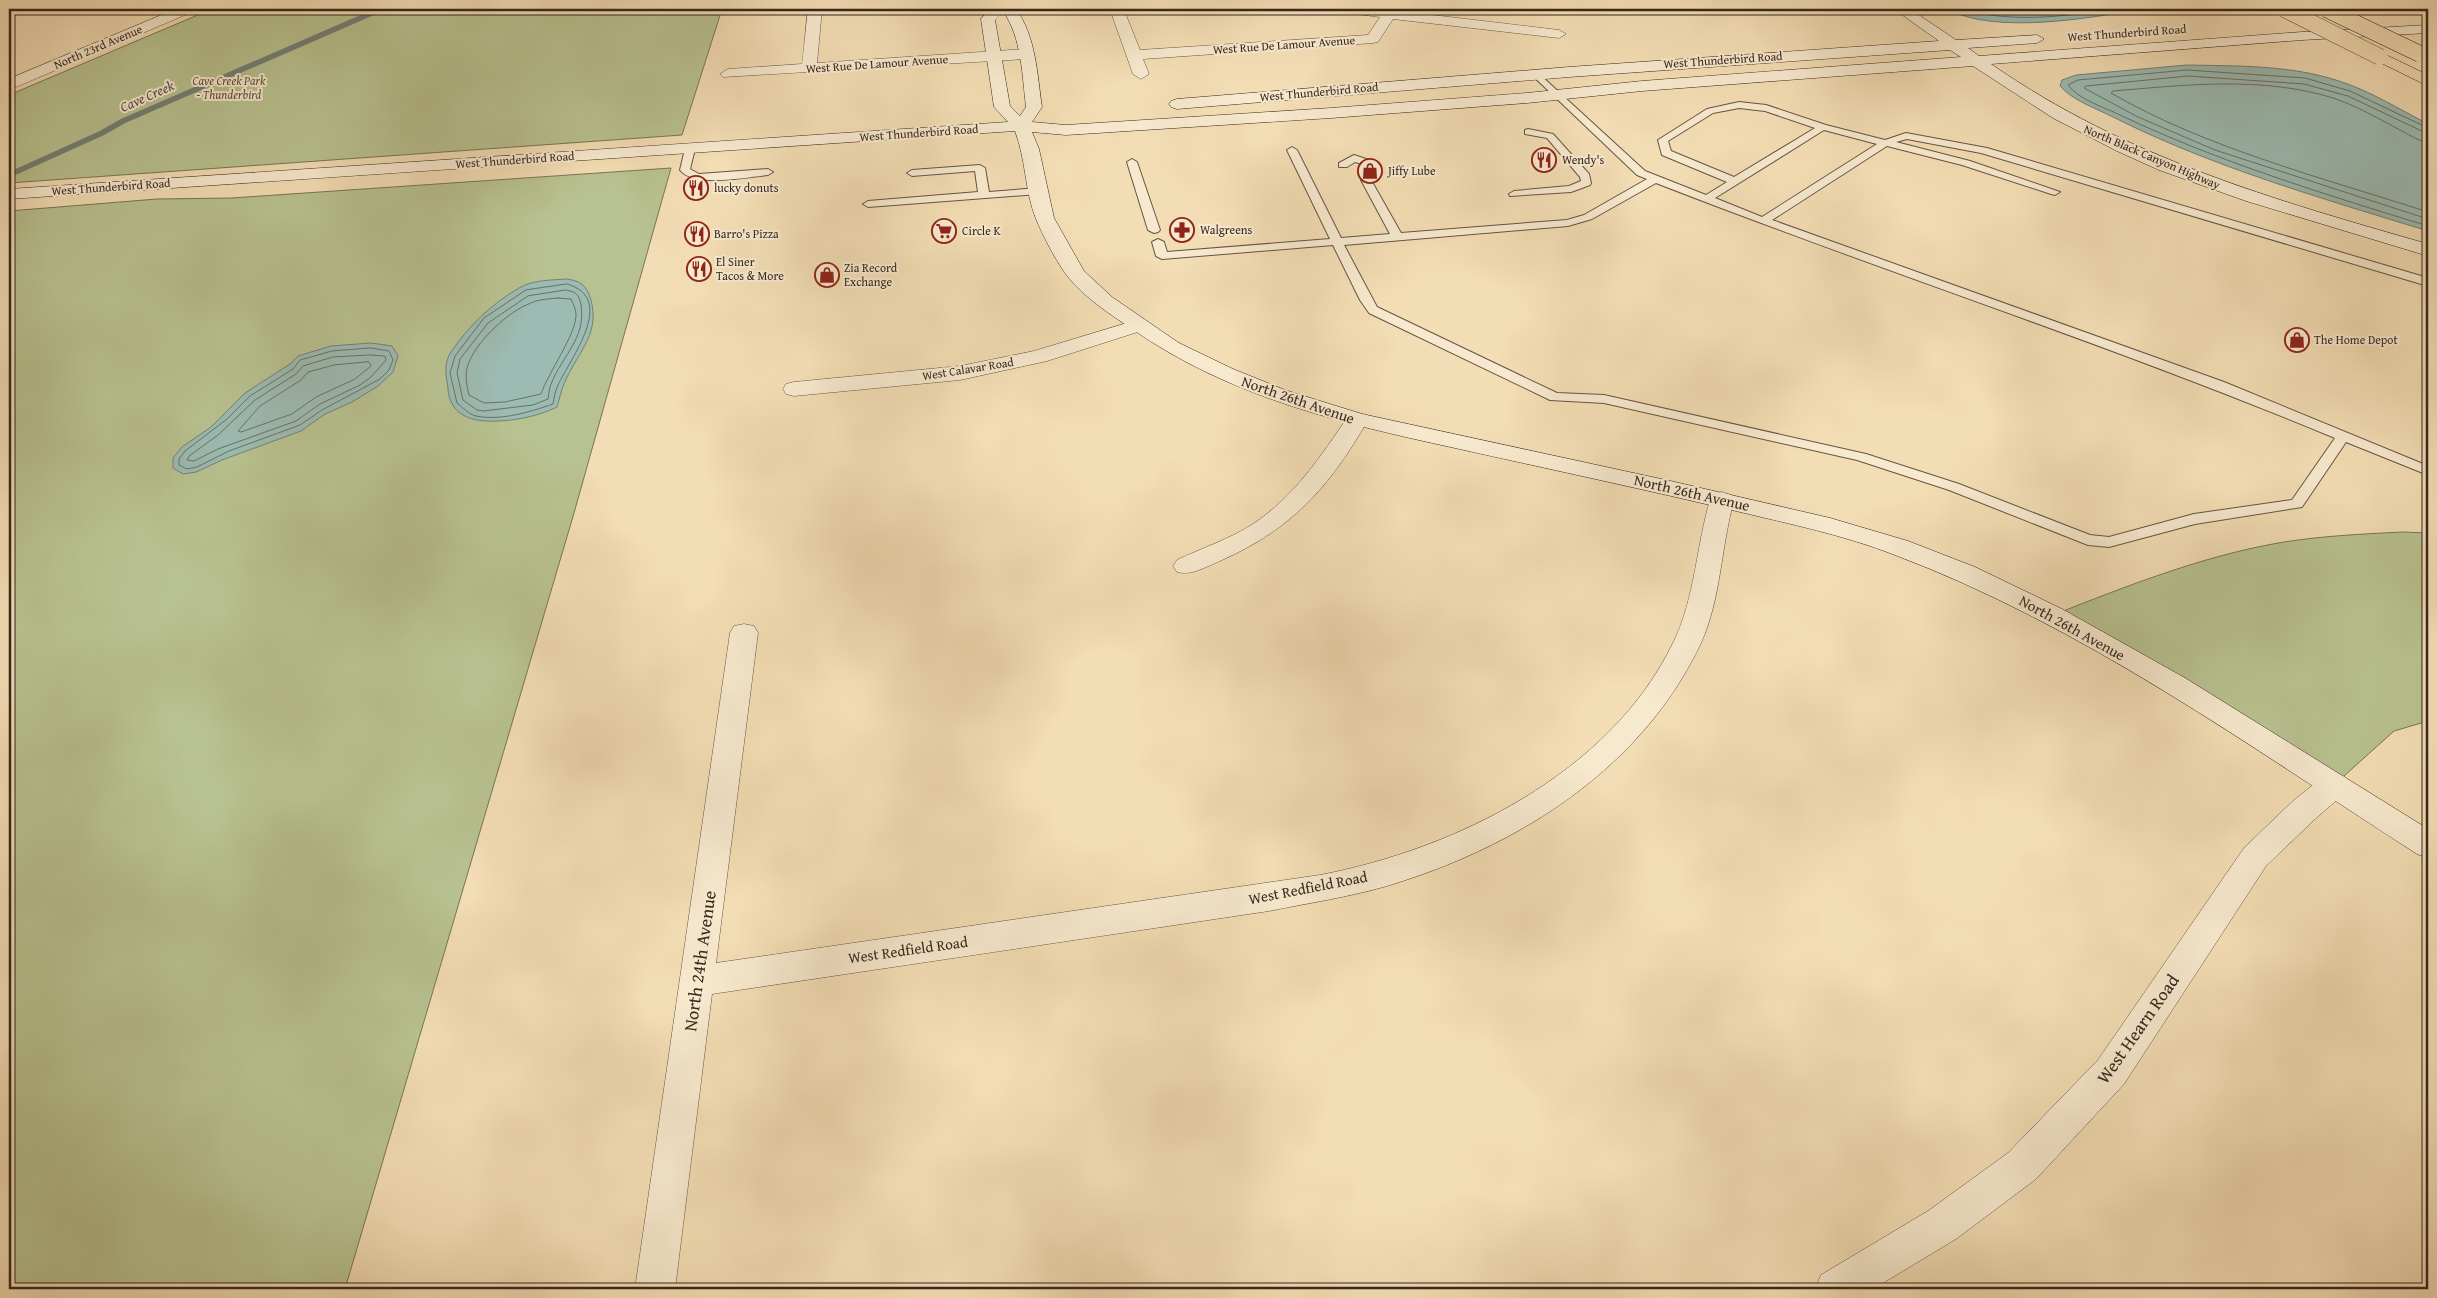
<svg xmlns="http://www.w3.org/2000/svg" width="2437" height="1298" viewBox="0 0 2437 1298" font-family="'Gentium Book Plus',serif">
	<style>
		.green { fill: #b8c290; stroke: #777457 }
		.water { fill: #9cbbb2; stroke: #738077 }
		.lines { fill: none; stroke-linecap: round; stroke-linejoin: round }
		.shore { stroke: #697168; stroke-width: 1 }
		.stream { stroke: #738077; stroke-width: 5.5 }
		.lane-casing { stroke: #655444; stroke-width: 2 }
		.street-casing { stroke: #655444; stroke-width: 1 }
		.secondary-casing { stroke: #36271e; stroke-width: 1 }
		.highway-casing { stroke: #36271e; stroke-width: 1 }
		.lane { fill: #f7e9ce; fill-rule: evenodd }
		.street { fill: #f7e9ce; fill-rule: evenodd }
		.secondary { fill: #f7e9ce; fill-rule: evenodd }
		.highway { fill: #f3ddb4; fill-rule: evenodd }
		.highway-bridge-casing { stroke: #36271e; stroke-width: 17; stroke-linecap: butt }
		.highway-bridge { stroke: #f3ddb4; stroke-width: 16 }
		.labels { text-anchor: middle; stroke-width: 4; stroke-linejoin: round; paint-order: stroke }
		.far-street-label { font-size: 12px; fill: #36271e; stroke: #f7e9ce }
		.far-park-label { font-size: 12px; font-style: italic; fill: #564e3a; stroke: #f7e9ce }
		.far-poi-label { font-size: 12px; fill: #36271e; stroke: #f7e9ce; text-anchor: start }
		.far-water-label { font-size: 14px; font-style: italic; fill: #504c43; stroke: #f7e9ce }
		.street-label { font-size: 15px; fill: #36271e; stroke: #f7e9ce }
		.near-street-label { font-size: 18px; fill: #36271e; stroke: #f7e9ce }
	</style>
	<rect width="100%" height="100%" fill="#f3ddb4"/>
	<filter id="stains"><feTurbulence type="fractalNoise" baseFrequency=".004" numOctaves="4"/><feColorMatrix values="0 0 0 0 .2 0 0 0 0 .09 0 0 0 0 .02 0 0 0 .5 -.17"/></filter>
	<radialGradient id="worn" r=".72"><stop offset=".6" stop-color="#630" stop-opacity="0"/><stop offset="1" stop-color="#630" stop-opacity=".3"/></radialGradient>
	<g class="green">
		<path d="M212,9H722L682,135L9,183V95Z"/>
		<path d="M671,168L574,513L345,1289H9V211L157,199L232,198Z"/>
		<path d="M2403,532L2428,533V721L2394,731L2334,785L2053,615C2127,586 2200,557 2278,543C2319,536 2362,534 2403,532Z"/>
	</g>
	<g class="water">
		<path d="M1947,9H2143C2089,18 1996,35 1947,9Z"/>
		<path d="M2187,65C2237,66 2291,65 2339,81C2370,91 2399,109 2428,124V231C2321,198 2212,167 2111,116C2095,108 2072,100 2060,86L2062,80L2076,75Z"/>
		<path d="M567,279C581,281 587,286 591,300C601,337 574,355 562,389C560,395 559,401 557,407C538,416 519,420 498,421C478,422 455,419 449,396C448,392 448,386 447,381C445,372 445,361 451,352C469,326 490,305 519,288C532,280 552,280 567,279Z"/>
		<path d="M371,343L392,346L398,356L393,372L378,386L352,402L325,414L301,431L222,460L196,472L183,474L173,468V458L182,447L211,427L245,393L290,364L298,356L331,346Z"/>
	</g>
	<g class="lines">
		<g class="shore">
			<path d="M1960,9C2011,23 2062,17 2113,9"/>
			<path d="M1988,9H2063"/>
			<path d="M2428,128L2350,91L2305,78L2187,70L2078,80L2068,85C2079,100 2104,107 2120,115C2219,162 2324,194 2428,226"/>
			<path d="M2428,134L2348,96L2304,84L2188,76L2086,86L2084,88L2138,117L2215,150L2428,219"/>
			<path d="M2428,142L2419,140C2391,126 2363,108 2333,98C2263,76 2185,85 2113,91L2111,93C2206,148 2323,178 2428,212"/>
			<path d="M567,284C618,298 570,359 558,385C555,391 554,398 553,404C530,412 501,421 476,416C470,415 462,407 457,403L450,373L455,356L484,318L526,290Z"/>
			<path d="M566,290C576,292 579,294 581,305C586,339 563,354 551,384C549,388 549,394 548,399L533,405L483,411L477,410L463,400L457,373L460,359L488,323L528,296Z"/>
			<path d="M558,298L571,299C573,304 576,309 576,314C577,333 548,373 541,394L505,402L484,403L469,395C467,386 465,378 467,368C473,344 508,311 531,303C540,299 549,299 558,298Z"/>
			<path d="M371,348L389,351L393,360L389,370L380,379L322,410L300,425L229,451L197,467L187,469L179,465V459L185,451L227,419L250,396L293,369L300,360L332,351Z"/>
			<path d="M370,355L385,356L386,360L371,377L360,385L320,404L296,421L218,449L194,461L187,460L189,456L218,435L255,400L296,374L303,366L333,357Z"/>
			<path d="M369,362L371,366L355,379L316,397L292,414L241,432L238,431L260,406L301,380L308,372L334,365Z"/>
		</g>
		<path class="stream" d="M9,175L102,133L123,121L381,9"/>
		<defs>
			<g id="lane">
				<path d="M1537,72L1645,171L1706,195L1727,182L1662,155L1658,140L1707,109L1739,102L1766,105L1826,125L1885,140L1906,133L1987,148L2428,278V286L1981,153L1907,139L1896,142L1970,161L2060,192L2055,195L2051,194L1962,165L1887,146L1772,220L2224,382L2428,466V475L2346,442L2302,507L2195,524L2109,547L2088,545L1949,490L1857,460L1604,403L1550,400L1369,313L1360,300L1333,245L1162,259L1156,256L1152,242L1158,239L1164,242L1167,252L1330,239L1287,150L1292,147L1297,150L1341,238L1390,234L1361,180L1366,177L1371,180L1401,233L1567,220L1584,215L1647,179L1637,175L1534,77L1532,75ZM1739,108L1765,111L1815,128L1734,177L1671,151L1668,141L1713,113ZM1824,130L1877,144L1762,217L1715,198ZM1656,183C1881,271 2112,345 2335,438L2292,500L2194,514L2109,537L2090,535L1959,484L1866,454L1604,395L1557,393L1377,307L1344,245L1568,226L1592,219Z"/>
				<path d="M1528,129L1553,134L1589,174L1591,183L1590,185L1571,192L1510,196L1509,194L1514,191L1569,186L1581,181L1580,177L1547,138L1525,134V130Z"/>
				<path d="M690,146L695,149L690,169L699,174L768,169L773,172L768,175C747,177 694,188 680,170L685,149Z"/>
				<path d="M1354,155L1372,161L1373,163L1368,166L1355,162L1347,167H1339V163Z"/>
				<path d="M1132,159L1137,162L1160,230L1158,232L1154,233L1148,230L1127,162Z"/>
				<path d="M980,165L985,168L989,192L1039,188L1044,191L1039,194L868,207L863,204L868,201L978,192L975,171L912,176L907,173L912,170Z"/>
			</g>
			<g id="street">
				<path d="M176,9H194L192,12L9,90V79Z"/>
				<path d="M808,9H822L817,63L1026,49L1034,54L1026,59L723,77L720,74L728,69L802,64Z"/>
				<path d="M1113,9H1127L1126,15L1140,50L1368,35L1380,17L1349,13L1342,9H1399L1398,11L1559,30L1566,34L1559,38L1393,19L1378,42L1373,43L1143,59L1149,74L1141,79L1133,74L1112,15Z"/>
				<path d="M1137,320L1144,322L1147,326L1144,330L1047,361L960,380L794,396L786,394L783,389L786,384L794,382L960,366L1034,351Z"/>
				<path d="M1357,413L1365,415L1368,420C1329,488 1292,529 1220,561C1205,567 1192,576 1177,572L1173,566L1177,560C1202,548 1230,539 1253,524C1295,496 1321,456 1349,415Z"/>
				<path d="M1722,492L1731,495L1734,500C1721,547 1721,599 1701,643C1642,769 1517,847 1387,886C1349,897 1309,903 1269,911L712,994L675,1289H635L730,633L734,626L744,624L754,626L758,633L716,963L1320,875C1456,849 1610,773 1673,643C1695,599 1696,547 1710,500L1713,495Z"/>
				<path d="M2334,773L2345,777L2349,785L2345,793L2315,819L2266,866L2124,1084L2036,1179L1956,1239L1873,1289H1815L1821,1275L1928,1211L2008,1153L2098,1060L2244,848L2293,801L2323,777Z"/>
			</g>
			<path id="secondary" d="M990,9H1016C1036,37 1037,73 1042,107L1032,122L1066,125L1331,108L1527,93L1642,81L1961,57L1950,50L1569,77L1177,109L1171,107L1169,104L1171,101L1177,99L1569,67L1939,41L1894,9H1910L1956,40L2037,35L2044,39L2037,43L1968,48L1979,56L2302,32L2428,25V33L2302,40L1991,64C2127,158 2271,199 2428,244V256L2246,201L2159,170L2117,151L2053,118L1973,66L1642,91L1527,103L1331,118L1066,135L1032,132L1039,149L1054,218L1084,271L1112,297L1179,343L1233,369L1285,390L1362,414L1675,482L1830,518L1908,541L1975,567L2062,609L2185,678L2428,829V858L2417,854C2249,746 2083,626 1895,555C1844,535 1790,524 1736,511C1643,489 1549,469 1455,448C1340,423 1230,397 1132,329C1110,314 1085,298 1068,277C1057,263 1043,236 1036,219C1025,192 1026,160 1015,131L9,199V189L1008,122L994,107L981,19ZM1003,11C1022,38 1022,75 1026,107L1020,116L1010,106L995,20Z"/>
			<path id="highway" d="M2380,52L2428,75V86L2375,60L2372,57Z"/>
		</defs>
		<use href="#lane" class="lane-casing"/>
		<use href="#street" class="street-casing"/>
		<use href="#secondary" class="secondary-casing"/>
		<use href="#highway" class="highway-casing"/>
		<use href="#lane" class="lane"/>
		<use href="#street" class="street"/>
		<use href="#secondary" class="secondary"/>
		<use href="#highway" class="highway"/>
		<defs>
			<g id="highway-bridge">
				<path d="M2284,9L2380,57"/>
				<path d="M2326,9L2420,54"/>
			</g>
		</defs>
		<use href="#highway-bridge" class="highway-bridge-casing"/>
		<use href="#highway-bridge" class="highway-bridge"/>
	</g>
	<defs>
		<symbol id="restaurant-ring" viewBox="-11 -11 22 22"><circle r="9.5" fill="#f7e9ce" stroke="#8f2418" stroke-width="1.5"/><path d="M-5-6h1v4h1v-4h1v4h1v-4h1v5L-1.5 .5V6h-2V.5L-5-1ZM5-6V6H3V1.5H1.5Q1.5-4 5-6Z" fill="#8f2418"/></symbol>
		<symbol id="shop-ring" viewBox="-11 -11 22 22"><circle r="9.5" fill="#f7e9ce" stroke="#8f2418" stroke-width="1.5"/><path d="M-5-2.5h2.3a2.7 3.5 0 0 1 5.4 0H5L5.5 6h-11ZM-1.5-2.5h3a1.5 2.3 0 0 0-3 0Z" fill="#8f2418"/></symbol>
		<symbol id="pharmacy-ring" viewBox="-11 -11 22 22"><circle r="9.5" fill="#f7e9ce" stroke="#8f2418" stroke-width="1.5"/><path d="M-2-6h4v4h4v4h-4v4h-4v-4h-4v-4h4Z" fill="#8f2418"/></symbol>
		<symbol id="supermarket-ring" viewBox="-11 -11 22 22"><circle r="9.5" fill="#f7e9ce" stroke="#8f2418" stroke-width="1.5"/><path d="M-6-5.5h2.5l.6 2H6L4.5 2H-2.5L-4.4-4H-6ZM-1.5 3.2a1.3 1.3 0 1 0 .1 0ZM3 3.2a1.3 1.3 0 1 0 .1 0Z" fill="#8f2418"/></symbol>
	</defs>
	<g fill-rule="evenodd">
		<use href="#restaurant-ring" x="1530" y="146" width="28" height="28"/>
		<use href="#shop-ring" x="1356" y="157" width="28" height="28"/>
		<use href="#restaurant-ring" x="682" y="174" width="28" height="28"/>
		<use href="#pharmacy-ring" x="1168" y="216" width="28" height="28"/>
		<use href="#supermarket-ring" x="930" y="217" width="28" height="28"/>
		<use href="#restaurant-ring" x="683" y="220" width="28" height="28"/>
		<use href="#restaurant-ring" x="685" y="255" width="28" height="28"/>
		<use href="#shop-ring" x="813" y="261" width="28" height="28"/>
		<use href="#shop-ring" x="2283" y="326" width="28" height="28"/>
	</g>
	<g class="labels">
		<g class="far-street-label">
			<text transform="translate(2127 33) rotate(-4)" y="4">West Thunderbird Road</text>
			<text transform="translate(1284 45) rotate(-4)" y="4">West Rue De Lamour Avenue</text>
			<text transform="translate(98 47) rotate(-23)" y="4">North 23rd Avenue</text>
			<text transform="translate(1723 60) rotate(-4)" y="4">West Thunderbird Road</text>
			<text transform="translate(877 64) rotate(-4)" y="4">West Rue De Lamour Avenue</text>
			<text transform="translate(1319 92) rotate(-5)" y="4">West Thunderbird Road</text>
			<text transform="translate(919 133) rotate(-4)" y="4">West Thunderbird Road</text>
			<text transform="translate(2152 157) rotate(23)" y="4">North Black Canyon Highway</text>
			<text transform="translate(515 160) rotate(-4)" y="4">West Thunderbird Road</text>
			<text transform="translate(111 187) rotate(-4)" y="4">West Thunderbird Road</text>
			<text transform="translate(968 369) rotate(-9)" y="4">West Calavar Road</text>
		</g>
		<g class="far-park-label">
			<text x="229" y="85">Cave Creek Park<tspan x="229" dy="14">- Thunderbird</tspan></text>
		</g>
		<g class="far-poi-label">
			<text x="1562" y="164">Wendy's</text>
			<text x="1388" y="175">Jiffy Lube</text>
			<text x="714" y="192">lucky donuts</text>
			<text x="1200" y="234">Walgreens</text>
			<text x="962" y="235">Circle K</text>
			<text x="714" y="238">Barro's Pizza</text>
			<text x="716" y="266">El Siner<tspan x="716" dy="14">Tacos &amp; More</tspan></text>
			<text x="844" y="272">Zia Record<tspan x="844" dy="14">Exchange</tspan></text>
			<text x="2314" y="344">The Home Depot</text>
		</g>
		<g class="far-water-label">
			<text transform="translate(147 96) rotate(-24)" y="5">Cave Creek</text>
		</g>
		<g class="street-label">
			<text transform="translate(1298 400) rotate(19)" y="5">North 26th Avenue</text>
			<text transform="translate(1692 493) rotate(13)" y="5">North 26th Avenue</text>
			<text transform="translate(2072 628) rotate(29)" y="5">North 26th Avenue</text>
			<text transform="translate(1308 888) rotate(-11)" y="5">West Redfield Road</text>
			<text transform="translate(908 950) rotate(-8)" y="5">West Redfield Road</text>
		</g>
		<g class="near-street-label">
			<text transform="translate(700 961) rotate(-82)" y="6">North 24th Avenue</text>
			<text transform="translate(2138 1029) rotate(-55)" y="6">West Hearn Road</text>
		</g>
	</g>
	<rect width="2437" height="1298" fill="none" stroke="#f3ddb4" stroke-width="30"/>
	<rect x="10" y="10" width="2417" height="1278" fill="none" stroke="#36271e" stroke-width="2.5"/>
	<rect x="15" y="15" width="2407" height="1268" fill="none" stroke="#36271e"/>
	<rect width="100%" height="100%" filter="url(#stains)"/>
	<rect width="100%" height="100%" fill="url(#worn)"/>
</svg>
